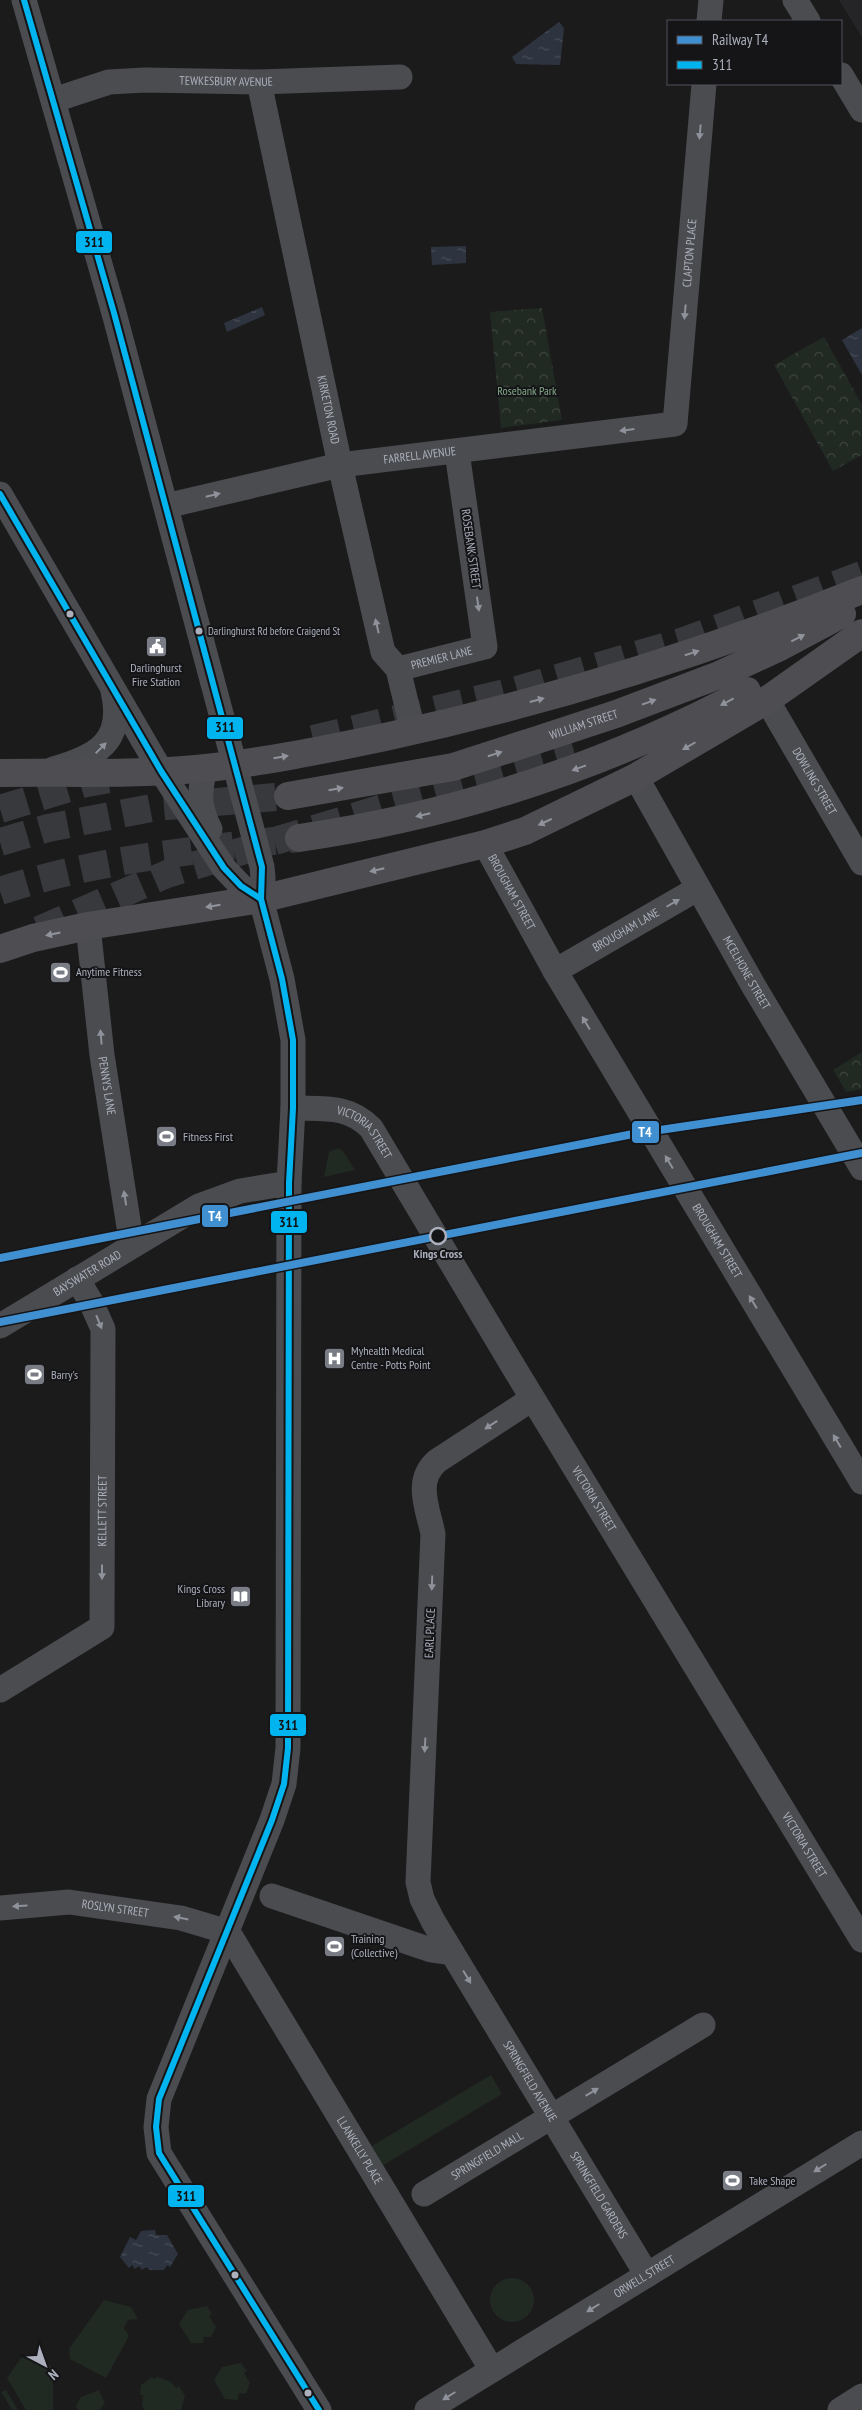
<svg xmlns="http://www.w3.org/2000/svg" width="862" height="2410" viewBox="0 0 862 2410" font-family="'PT Sans Narrow',sans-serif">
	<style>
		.built { fill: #252528 }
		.green { fill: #212923 }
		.forest { fill: url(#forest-crowns) }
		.water { fill: url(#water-ripples) }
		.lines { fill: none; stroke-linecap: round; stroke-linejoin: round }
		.major-tunnel { stroke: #38393c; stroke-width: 28; stroke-dasharray: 28 14; stroke-linecap: butt }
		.highway-tunnel { stroke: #38393c; stroke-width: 28; stroke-dasharray: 28 14; stroke-linecap: butt }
		.minor { stroke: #4b4c4f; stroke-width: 25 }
		.major { stroke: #4e4e52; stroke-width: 28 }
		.bus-1-casing { stroke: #151518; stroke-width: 10 }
		.bus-1 { stroke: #00b5ef; stroke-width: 6 }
		.rail-1-casing { stroke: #151518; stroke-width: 11 }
		.rail-1 { stroke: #4090d1; stroke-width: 8 }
		.oneway { fill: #8f929b }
		.oneway2 { fill: #90939c }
		.bus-dot { fill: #acb0bc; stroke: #151518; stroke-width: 2 }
		.stop-dot { fill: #151518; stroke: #acb0bc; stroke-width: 2.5 }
		.labels { text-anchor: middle; stroke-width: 4; stroke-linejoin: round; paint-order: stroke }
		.bus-label { font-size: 11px; fill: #acb0bc; stroke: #151518; text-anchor: start }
		.street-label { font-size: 12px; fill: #acb0bc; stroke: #151518 }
		.park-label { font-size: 12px; fill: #83a889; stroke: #151518 }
		.poi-label { font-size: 12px; fill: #acb0bc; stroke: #151518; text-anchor: start }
		.stop-label { font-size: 12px; font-weight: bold; fill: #acb0bc; stroke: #151518 }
		.line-badge { stroke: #151518; stroke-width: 2 }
		.badge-label { font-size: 14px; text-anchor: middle; font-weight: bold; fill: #fff }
		.pale-badge-label { font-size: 14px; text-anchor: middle; font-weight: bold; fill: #111 }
	</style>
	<defs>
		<pattern id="forest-crowns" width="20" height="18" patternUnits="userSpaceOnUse" patternTransform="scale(1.25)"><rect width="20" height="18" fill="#212923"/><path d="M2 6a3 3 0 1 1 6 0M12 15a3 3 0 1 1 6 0" fill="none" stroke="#3f4641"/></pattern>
		<pattern id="water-ripples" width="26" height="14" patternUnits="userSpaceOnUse" patternTransform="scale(1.25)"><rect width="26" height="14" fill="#2d343f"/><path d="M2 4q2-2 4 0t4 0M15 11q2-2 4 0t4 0" fill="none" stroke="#494f59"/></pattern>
	</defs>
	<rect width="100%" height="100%" fill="#1b1b1c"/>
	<path class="built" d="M839,0H862V38L858,31Z"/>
	<g class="green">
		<path d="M338,1148L343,1151L355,1170L324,1177L329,1152Z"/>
		<path d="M491,2075L502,2094L377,2169L365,2150Z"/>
		<circle cx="512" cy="2300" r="22"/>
		<path d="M104,2300L131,2307L138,2319L128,2320L124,2328L129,2336L106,2378L70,2359L69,2349Z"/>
		<path d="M207,2306L212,2314L209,2316L216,2327L211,2337H204L203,2343H191L179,2324L188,2310Z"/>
		<path d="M37,2354L53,2368V2410H26L7,2378L21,2358Z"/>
		<path d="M241,2363L247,2371L244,2373L250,2383L246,2394L239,2393L238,2400L225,2399L214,2380L222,2367Z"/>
		<path d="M152,2377L154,2379L158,2377L171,2382L176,2388L179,2386L185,2396L181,2410H145L142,2406L143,2395H140L141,2385Z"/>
		<path d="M6,2390L18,2410H12L1,2392Z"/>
		<path d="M99,2390L105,2403L100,2410H78L76,2406L81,2397Z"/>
	</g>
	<g class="forest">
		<path d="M542,308L562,420L501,428L490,312Z"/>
		<path d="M824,337L862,405V455L833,471L774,365Z"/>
		<path d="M862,1052V1089L846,1092L833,1070Z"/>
	</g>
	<g class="water">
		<path d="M559,22L564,28L560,65L516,64L512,57Z"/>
		<path d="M466,246V263L432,265L431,247Z"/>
		<path d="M262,307L265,315L227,332L224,323Z"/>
		<path d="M862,328V375L842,340Z"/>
		<path d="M155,2230L156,2235H167L178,2254L170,2267L167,2265L164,2270H149L147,2267L142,2270L139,2266L135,2269L132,2265L129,2268L120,2257L130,2237L136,2240L141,2231Z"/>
	</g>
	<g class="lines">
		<g class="major-tunnel">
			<path d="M0,842L48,828L156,807L288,796"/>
			<path d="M0,891C96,859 198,850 299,838"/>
		</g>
		<g class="highway-tunnel">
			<path d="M313,739L514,691L684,641L862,575"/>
			<path d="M0,809L82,784L109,779"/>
			<path d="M39,930L167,874L393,805L575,755"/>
		</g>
		<g class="minor">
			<path d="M24,0L114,313L262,867L263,878L261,899L282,979L293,1040V1108L289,1183L288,1748L284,1784L272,1820L159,2099L156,2127L159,2153L319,2410"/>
			<path d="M795,0L808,21"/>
			<path d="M709,21L711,0"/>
			<path d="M841,75L862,110"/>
			<path id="s1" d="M259,82L340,465L383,652L398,669L413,731"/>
			<path id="s2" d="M54,100L109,82L145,80L259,82L400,77"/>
			<path d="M0,494L161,771L224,868L241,886L261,899"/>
			<path id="s3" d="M166,506L340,465L675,424L704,84"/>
			<path id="s4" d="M398,669L485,647L457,452"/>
			<path id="s5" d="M767,700L862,863"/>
			<path d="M206,768C198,791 199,808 210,829"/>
			<path d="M53,769C96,757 125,742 113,691"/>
			<path id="s6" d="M636,777L753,985L862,1168"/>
			<path id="s7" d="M485,844L555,971L862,1482"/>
			<path id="s8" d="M88,926L102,1055L132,1246"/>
			<path id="s9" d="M555,971L697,889"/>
			<path id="s10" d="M293,1108C324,1109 348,1105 371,1128L516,1371L862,1940"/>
			<path id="s11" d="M0,1326L199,1206L240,1191L289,1183"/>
			<path id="s12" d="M532,1399L437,1461C414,1481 428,1509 433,1534L418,1882L422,1899L433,1921L647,2275"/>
			<path id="s13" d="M0,1690L102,1627L103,1329L91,1302L77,1279"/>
			<path d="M272,1896L431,1950L452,1953"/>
			<path id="s14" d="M0,1908L69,1902L181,1918L228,1932"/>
			<path id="s15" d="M228,1932L492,2370"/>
			<path id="s16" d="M424,2194L703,2025"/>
			<path id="s17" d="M427,2410L862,2143"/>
			<path d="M840,2410L862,2396"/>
		</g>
		<g class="major">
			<path d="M0,773C65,772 131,775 196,769C260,763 323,750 385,737C548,702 707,652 862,590"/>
			<path id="s18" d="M288,796L453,767L540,739L616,714L719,675L780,647L842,614"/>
			<path d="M299,838C456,815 606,766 747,691"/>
			<path d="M0,949L33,938L88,926L261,899L485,844L525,831L636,777L767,700L862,633"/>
		</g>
		<defs>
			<g id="bus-1">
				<path d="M24,0L114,313L262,867L261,899L282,979L293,1040V1108L289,1183L288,1748L284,1784L272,1820L159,2099L156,2127L159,2153L319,2410"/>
				<path d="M0,494L161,771L224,868L241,886L261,899"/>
			</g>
		</defs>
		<use href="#bus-1" class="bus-1-casing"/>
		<use href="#bus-1" class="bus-1"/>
		<defs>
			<g id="rail-1">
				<path d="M0,1258L633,1134L862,1100"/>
				<path d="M0,1322L862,1153"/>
			</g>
		</defs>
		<use href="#rail-1" class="rail-1-casing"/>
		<use href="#rail-1" class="rail-1"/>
	</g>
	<defs><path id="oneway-solid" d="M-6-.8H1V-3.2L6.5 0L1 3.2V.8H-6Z" transform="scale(1.25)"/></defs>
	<g class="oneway">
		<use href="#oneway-solid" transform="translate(700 132) rotate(95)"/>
		<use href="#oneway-solid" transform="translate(685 312) rotate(95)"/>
		<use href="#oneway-solid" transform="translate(627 430) rotate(173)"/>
		<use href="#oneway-solid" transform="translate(213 495) rotate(-13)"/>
		<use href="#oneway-solid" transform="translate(478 604) rotate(82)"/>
		<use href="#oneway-solid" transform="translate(377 626) rotate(-103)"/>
		<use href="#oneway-solid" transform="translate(101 748) rotate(-45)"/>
		<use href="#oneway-solid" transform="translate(673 903) rotate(-30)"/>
		<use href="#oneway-solid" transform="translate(586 1023) rotate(-121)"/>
		<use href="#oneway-solid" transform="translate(101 1037) rotate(-95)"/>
		<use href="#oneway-solid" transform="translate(669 1162) rotate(-121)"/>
		<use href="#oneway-solid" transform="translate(125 1198) rotate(-99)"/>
		<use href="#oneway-solid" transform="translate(753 1302) rotate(-121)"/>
		<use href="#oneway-solid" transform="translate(99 1322) rotate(68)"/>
		<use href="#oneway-solid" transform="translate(491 1425) rotate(147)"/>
		<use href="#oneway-solid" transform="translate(837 1441) rotate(-121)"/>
		<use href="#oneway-solid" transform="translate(102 1572) rotate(90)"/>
		<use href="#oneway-solid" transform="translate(432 1583) rotate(92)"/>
		<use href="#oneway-solid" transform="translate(425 1745) rotate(93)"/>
		<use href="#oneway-solid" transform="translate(20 1906) rotate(176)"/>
		<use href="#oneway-solid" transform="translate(181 1918) rotate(-169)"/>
		<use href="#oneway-solid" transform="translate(467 1977) rotate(59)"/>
		<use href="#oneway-solid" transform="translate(592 2092) rotate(-31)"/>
		<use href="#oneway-solid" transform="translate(820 2168) rotate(148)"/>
		<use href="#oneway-solid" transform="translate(593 2308) rotate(148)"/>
		<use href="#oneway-solid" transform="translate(449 2396) rotate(148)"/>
	</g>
	<g class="oneway2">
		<use href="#oneway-solid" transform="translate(798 638) rotate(-27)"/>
		<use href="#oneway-solid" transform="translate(692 653) rotate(-17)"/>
		<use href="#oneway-solid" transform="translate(537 700) rotate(-15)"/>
		<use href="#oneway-solid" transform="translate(649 702) rotate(-20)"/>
		<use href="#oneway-solid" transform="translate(727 702) rotate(152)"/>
		<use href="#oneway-solid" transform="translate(689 746) rotate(150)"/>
		<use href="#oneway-solid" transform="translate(495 754) rotate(-17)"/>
		<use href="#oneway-solid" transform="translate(281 757) rotate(-10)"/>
		<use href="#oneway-solid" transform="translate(579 768) rotate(160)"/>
		<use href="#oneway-solid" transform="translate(336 789) rotate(-10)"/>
		<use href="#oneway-solid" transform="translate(423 815) rotate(167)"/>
		<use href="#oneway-solid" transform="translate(545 822) rotate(155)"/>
		<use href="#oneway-solid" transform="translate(377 870) rotate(167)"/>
		<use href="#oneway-solid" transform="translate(213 906) rotate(171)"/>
		<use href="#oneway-solid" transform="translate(53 934) rotate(168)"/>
	</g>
	<defs>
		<symbol id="civic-square" viewBox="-11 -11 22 22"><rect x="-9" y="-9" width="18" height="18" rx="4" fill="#797c84" stroke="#151518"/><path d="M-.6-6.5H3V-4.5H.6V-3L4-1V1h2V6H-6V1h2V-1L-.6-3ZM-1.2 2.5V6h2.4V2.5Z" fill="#fff"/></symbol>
		<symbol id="stadium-square" viewBox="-11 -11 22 22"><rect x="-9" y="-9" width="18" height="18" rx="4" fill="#797c84" stroke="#151518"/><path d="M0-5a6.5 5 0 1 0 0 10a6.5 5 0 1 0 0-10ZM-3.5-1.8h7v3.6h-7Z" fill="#fff"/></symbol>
		<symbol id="hospital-square" viewBox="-11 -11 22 22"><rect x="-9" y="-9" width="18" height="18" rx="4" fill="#797c84" stroke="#151518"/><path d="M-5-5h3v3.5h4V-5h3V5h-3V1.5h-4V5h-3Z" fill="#fff"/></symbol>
		<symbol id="library-square" viewBox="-11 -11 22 22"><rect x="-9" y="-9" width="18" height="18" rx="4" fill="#797c84" stroke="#151518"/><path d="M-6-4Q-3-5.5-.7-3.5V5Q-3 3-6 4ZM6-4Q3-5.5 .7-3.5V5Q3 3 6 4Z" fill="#fff"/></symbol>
	</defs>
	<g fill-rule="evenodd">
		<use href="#civic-square" x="144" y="634" width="25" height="25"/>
		<use href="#stadium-square" x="48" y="960" width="25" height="25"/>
		<use href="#stadium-square" x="154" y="1124" width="25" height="25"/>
		<use href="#hospital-square" x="322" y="1346" width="25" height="25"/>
		<use href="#stadium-square" x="22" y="1362" width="25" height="25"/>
		<use href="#library-square" x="228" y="1584" width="25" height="25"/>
		<use href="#stadium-square" x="322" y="1934" width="25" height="25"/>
		<use href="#stadium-square" x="720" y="2168" width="25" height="25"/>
	</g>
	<g class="bus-dot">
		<circle cx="70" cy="614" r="4.5"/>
		<circle cx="199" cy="631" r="4.5"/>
		<circle cx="235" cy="2275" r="4.5"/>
		<circle cx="308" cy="2393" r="4.5"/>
	</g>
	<circle class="stop-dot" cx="438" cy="1236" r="8"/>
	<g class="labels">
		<g class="bus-label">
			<text x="208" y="635">Darlinghurst Rd before Craigend St</text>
		</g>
		<g class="street-label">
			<text dy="4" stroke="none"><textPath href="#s2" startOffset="175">TEWKESBURY AVENUE</textPath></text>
			<text dy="4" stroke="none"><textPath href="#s3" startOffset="688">CLAPTON PLACE</textPath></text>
			<text dy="4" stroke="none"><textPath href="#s1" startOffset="335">KIRKETON ROAD</textPath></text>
			<text dy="4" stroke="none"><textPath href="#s3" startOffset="259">FARRELL AVENUE</textPath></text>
			<text transform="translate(471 549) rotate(82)" y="4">ROSEBANK STREET</text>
			<text dy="4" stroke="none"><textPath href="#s4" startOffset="45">PREMIER LANE</textPath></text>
			<text dy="4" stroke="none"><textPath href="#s18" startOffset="305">WILLIAM STREET</textPath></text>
			<text dy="4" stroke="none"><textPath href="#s5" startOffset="94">DOWLING STREET</textPath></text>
			<text dy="4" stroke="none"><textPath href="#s7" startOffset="55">BROUGHAM STREET</textPath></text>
			<text dy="4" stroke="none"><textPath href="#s9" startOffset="82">BROUGHAM LANE</textPath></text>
			<text dy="4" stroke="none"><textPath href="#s6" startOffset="225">MCELHONE STREET</textPath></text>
			<text dy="4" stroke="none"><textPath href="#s8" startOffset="161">PENNYS LANE</textPath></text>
			<text dy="4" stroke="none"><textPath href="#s10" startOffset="81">VICTORIA STREET</textPath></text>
			<text dy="4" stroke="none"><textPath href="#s7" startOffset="460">BROUGHAM STREET</textPath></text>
			<text dy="4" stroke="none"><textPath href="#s11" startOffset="102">BAYSWATER ROAD</textPath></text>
			<text dy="4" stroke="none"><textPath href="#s10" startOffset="516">VICTORIA STREET</textPath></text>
			<text dy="4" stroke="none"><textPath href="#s13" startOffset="236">KELLETT STREET</textPath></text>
			<text transform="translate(430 1633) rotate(-88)" y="4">EARL PLACE</text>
			<text dy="4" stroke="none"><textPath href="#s10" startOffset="921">VICTORIA STREET</textPath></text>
			<text dy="4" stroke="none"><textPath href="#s14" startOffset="116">ROSLYN STREET</textPath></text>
			<text dy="4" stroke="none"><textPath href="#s12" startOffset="769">SPRINGFIELD AVENUE</textPath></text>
			<text dy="4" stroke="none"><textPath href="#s15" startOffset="255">LLANKELLY PLACE</textPath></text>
			<text dy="4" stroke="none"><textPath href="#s16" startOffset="74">SPRINGFIELD MALL</textPath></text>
			<text dy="4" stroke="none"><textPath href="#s12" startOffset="902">SPRINGFIELD GARDENS</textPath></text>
			<text dy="4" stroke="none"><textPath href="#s17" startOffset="255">ORWELL STREET</textPath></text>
		</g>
		<g class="park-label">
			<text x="527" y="395">Rosebank Park</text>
		</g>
		<g class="poi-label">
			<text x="156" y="672" text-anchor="middle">Darlinghurst<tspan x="156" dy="14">Fire Station</tspan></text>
			<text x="76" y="976">Anytime Fitness</text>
			<text x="183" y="1141">Fitness First</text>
			<text x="351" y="1355">Myhealth Medical<tspan x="351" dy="14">Centre - Potts Point</tspan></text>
			<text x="51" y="1379">Barry's</text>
			<text x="225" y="1593" text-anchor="end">Kings Cross<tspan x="225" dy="14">Library</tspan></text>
			<text x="351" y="1943">Training<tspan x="351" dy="14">(Collective)</tspan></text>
			<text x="749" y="2185">Take Shape</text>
		</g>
		<g class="stop-label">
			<text x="438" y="1258">Kings Cross</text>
		</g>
	</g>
	<g class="line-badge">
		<rect x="75" y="230" width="38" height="24" rx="5" fill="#00b5ef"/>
		<rect x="206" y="716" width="38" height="24" rx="5" fill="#00b5ef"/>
		<rect x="631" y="1120" width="29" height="24" rx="5" fill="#4090d1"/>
		<rect x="201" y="1204" width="28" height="24" rx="5" fill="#4090d1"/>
		<rect x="270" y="1210" width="38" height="24" rx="5" fill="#00b5ef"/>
		<rect x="269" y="1713" width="38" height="24" rx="5" fill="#00b5ef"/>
		<rect x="167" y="2184" width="38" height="24" rx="5" fill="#00b5ef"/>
	</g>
	<g class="badge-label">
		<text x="645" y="1137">T4</text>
		<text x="215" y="1221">T4</text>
	</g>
	<g class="pale-badge-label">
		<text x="94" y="247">311</text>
		<text x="225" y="732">311</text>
		<text x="289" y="1227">311</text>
		<text x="288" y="1730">311</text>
		<text x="186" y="2201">311</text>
	</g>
	<rect x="667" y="20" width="175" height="65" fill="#151518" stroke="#51535a"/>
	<rect x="677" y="36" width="25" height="8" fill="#4090d1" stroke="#51535a"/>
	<text x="712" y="45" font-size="15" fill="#acb0bc">Railway T4</text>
	<rect x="677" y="61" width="25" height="8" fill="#00b5ef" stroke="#51535a"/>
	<text x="712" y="70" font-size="15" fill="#acb0bc">311</text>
	<g transform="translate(45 2365) rotate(139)" stroke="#151518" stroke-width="4" paint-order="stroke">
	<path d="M0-4L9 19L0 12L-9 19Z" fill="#acb0bc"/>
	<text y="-8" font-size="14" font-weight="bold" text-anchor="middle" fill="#acb0bc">N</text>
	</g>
</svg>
